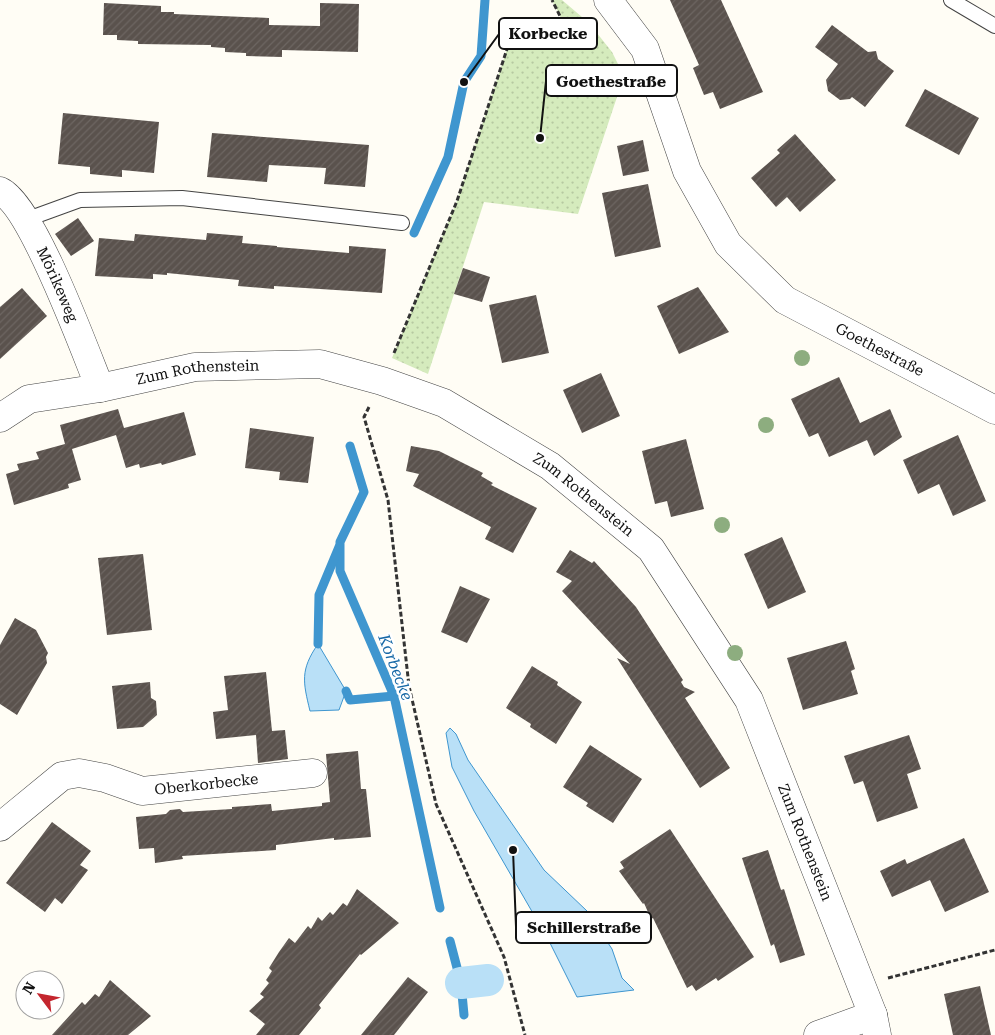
<svg xmlns="http://www.w3.org/2000/svg" width="995" height="1035" viewBox="0 0 995 1035" font-family="'Roboto Serif',serif">
	<style>
		.grass { fill: url(#grass-dots) }
		.water { fill: #b9e0f7; stroke: #3f96cf }
		.lines { fill: none; stroke-linecap: round; stroke-linejoin: round }
		.stream { stroke: #3f96cf; stroke-width: 9 }
		.canal { stroke: #b9e0f7; stroke-width: 32 }
		.building { fill: url(#building-hatch) }
		.service-casing { stroke: #444; stroke-width: 16 }
		.minor-casing { stroke: #444; stroke-width: 29 }
		.path { stroke: #333; stroke-width: 3; stroke-dasharray: 5 2.5; stroke-linecap: butt }
		.service { stroke: #fff; stroke-width: 14 }
		.minor { stroke: #fff; stroke-width: 28 }
		.tree { fill: #8dad7f }
		.labels { text-anchor: middle; stroke-width: 5; stroke-linejoin: round; paint-order: stroke }
		.street-label { font-size: 15px; fill: #111; stroke: #fff }
		.water-label { font-size: 16px; font-style: italic; fill: #1768a6; stroke: #fff }
		.leader { fill: none; stroke: #111; stroke-width: 2 }
		.callout-dot { fill: #111; stroke: #fff; stroke-width: 2 }
		.callout { fill: #fff; stroke: #111; stroke-width: 2 }
		.callout-label { font-size: 16px; text-anchor: middle; font-weight: bold; fill: #111 }
	</style>
	<defs>
		<pattern id="grass-dots" width="8" height="8" patternUnits="userSpaceOnUse" patternTransform="scale(1.25)"><rect width="8" height="8" fill="#d5ebbd"/><path d="M2 2h.1M6 6h.1" fill="none" stroke="#b6c8a1" stroke-width="1.8" stroke-linecap="round"/></pattern>
		<pattern id="building-hatch" width="6" height="6" patternUnits="userSpaceOnUse" patternTransform="scale(1.25)"><rect width="6" height="6" fill="#5a524d"/><path d="M-1 1l2-2M0 6l6-6M5 7l2-2" fill="none" stroke="#6d6662"/></pattern>
	</defs>
	<rect width="100%" height="100%" fill="#fffdf5"/>
	<path class="grass" d="M552,0H562L589,23L612,52L624,76L578,214L484,202L428,374L392,358L457,201L511,37L524,29L551,35L563,22Z"/>
	<g class="water">
		<path d="M318,644L346,691L339,710L310,711C303,682 300,670 318,644Z"/>
		<path d="M450,728L456,734L468,760L544,870L587,911L612,949L622,978L634,990L577,997L549,941L474,811L452,767L446,733Z"/>
	</g>
	<g class="lines">
		<g class="stream">
			<path d="M414,233L448,157L464,82L481,56L485,0"/>
			<path d="M350,446L364,492L340,542V571L394,696L440,908"/>
			<path d="M318,644L319,595L339,547"/>
			<path d="M346,691L350,700L394,696"/>
			<path d="M450,941L461,983L464,1015"/>
		</g>
		<path class="canal" d="M461,983L488,980"/>
	</g>
	<g class="building">
		<path d="M670,0H721L763,92L720,109L713,92L704,95L693,68L699,65Z"/>
		<path d="M104,3L161,6V12H174V14L269,18V25L320,26V3L359,4L358,52L282,50V57L246,56V53L225,52V48L211,47V45L138,44V41L117,40V35H103Z"/>
		<path d="M832,25L868,52L876,51L878,59L894,71L865,107L852,97L850,99L840,100L828,91L826,80L838,64L815,47Z"/>
		<path d="M925,89L979,118L959,155L905,126Z"/>
		<path d="M63,113L159,122L154,173L122,170V177L90,174V167L58,164Z"/>
		<path d="M212,133L369,145L365,187L324,184L326,168L269,165L267,182L207,177Z"/>
		<path d="M795,134L836,180L800,212L787,197L776,207L751,178L780,153L777,150Z"/>
		<path d="M643,140L649,171L623,176L617,146Z"/>
		<path d="M648,184L661,247L615,257L602,193Z"/>
		<path d="M78,218L94,241L71,256L55,234Z"/>
		<path d="M207,233L243,236L242,243L277,246V247L349,253V246L386,249L382,293L274,286V289L238,286L239,280L167,273V275L153,274V279L95,276L99,238L134,241L135,234L206,240Z"/>
		<path d="M463,268L490,277L482,302L454,294Z"/>
		<path d="M698,287L729,332L679,354L657,306Z"/>
		<path d="M22,288L47,316L0,359V307Z"/>
		<path d="M536,295L549,353L502,363L489,305Z"/>
		<path d="M601,373L620,416L582,433L563,390Z"/>
		<path d="M839,377L860,423L890,409L902,437L874,456L867,440L829,457L818,433L809,437L791,399Z"/>
		<path d="M118,409L124,428L184,412L196,455L162,465L161,463L140,468L139,464L126,468L116,435L72,449L81,480L68,484L69,488L14,505L6,474L19,470L17,464L39,459L36,452L65,444L60,425Z"/>
		<path d="M250,428L314,437L308,483L279,480L280,472L245,468Z"/>
		<path d="M958,435L986,501L953,516L939,484L918,494L903,460Z"/>
		<path d="M686,439L704,509L671,517L667,501L655,504L642,451Z"/>
		<path d="M411,446L439,451L483,473L481,476L493,483L491,485L537,508L513,553L485,539L491,527L413,486L419,474L406,471Z"/>
		<path d="M782,537L806,592L768,609L744,554Z"/>
		<path d="M570,550L592,563L594,561L636,607L683,680L681,682L684,687L695,692L685,698L730,768L700,788L617,658L630,664L562,591L572,581L556,572Z"/>
		<path d="M143,554L152,630L107,635L98,558Z"/>
		<path d="M460,586L490,599L467,643L441,632Z"/>
		<path d="M15,618L36,630L48,653L46,657L47,663L17,715L0,704V645Z"/>
		<path d="M846,641L855,669L851,671L858,694L803,710L787,658Z"/>
		<path d="M532,666L558,682L557,685L582,702L556,744L530,727L531,724L506,708Z"/>
		<path d="M266,672L272,731L285,730L288,759L258,763L256,735L216,739L213,712L228,710L224,676Z"/>
		<path d="M150,682L151,698L156,701L157,715L143,727L117,729L112,686Z"/>
		<path d="M909,735L921,769L907,774L918,808L877,822L863,781L854,784L844,756Z"/>
		<path d="M590,745L642,779L613,823L586,806L588,803L563,787Z"/>
		<path d="M358,751L361,789H366L371,837L334,840V838L276,845V850L182,856L183,859L155,863L154,848L139,849L136,817L166,814L170,810L180,809L183,812L232,809V807L271,804L272,811L322,806V803L330,802L326,754Z"/>
		<path d="M52,822L91,851L80,865L88,870L62,904L55,898L45,912L6,883Z"/>
		<path d="M670,829L754,957L718,981L716,978L696,991L692,985L687,988L653,918L651,919L644,903L643,904L619,871L624,868L620,862Z"/>
		<path d="M964,838L989,892L945,912L930,880L892,897L880,871L905,859L907,864Z"/>
		<path d="M768,850L781,890L784,889L805,955L780,963L774,944L771,946L742,858Z"/>
		<path d="M357,889L399,923L361,955L360,954L319,1005L321,1008L299,1035H256L265,1024L249,1011L264,997L260,994L269,983L266,980L272,971L269,968L279,952L289,938L295,943L308,926L311,929L318,917L322,921L330,912L333,915L343,903L347,906Z"/>
		<path d="M408,977L428,992L394,1035H361Z"/>
		<path d="M110,980L151,1016L128,1035H52L82,1002L85,1005L95,994L99,997Z"/>
		<path d="M980,986L991,1035H953L944,994Z"/>
	</g>
	<g class="lines">
		<defs>
			<g id="service">
				<path d="M951,0L995,26"/>
				<path d="M25,220L80,200L182,198L402,223"/>
			</g>
			<g id="minor">
				<path id="s1" d="M608,0L645,49L687,171L728,244L785,300L995,410"/>
				<path id="s2" d="M0,191C32,205 85,351 100,388"/>
				<path id="s3" d="M0,418L29,399L100,388L195,367L320,364L382,381L444,403L550,466L651,549L749,700L873,1015L877,1035"/>
				<path id="s4" d="M0,827L62,776L79,773L105,778L142,791L313,773"/>
				<path d="M818,1035L873,1015"/>
			</g>
		</defs>
		<use href="#service" class="service-casing"/>
		<use href="#minor" class="minor-casing"/>
		<g class="path">
			<path d="M394,353L457,201L511,37L524,29L551,35L563,22L552,0"/>
			<path d="M369,407L364,417L388,500L409,686L436,804L504,957L525,1035"/>
			<path d="M888,978L995,950"/>
		</g>
		<use href="#service" class="service"/>
		<use href="#minor" class="minor"/>
	</g>
	<g class="tree">
		<circle cx="802" cy="358" r="8"/>
		<circle cx="766" cy="425" r="8"/>
		<circle cx="722" cy="525" r="8"/>
		<circle cx="735" cy="653" r="8"/>
	</g>
	<g class="labels">
		<g class="street-label">
			<text dy="5" stroke="none"><textPath href="#s2" startOffset="111">Mörikeweg</textPath></text>
			<text dy="5" stroke="none"><textPath href="#s1" startOffset="461">Goethestraße</textPath></text>
			<text dy="5" stroke="none"><textPath href="#s3" startOffset="206">Zum Rothenstein</textPath></text>
			<text dy="5" stroke="none"><textPath href="#s3" startOffset="626">Zum Rothenstein</textPath></text>
			<text dy="5" stroke="none"><textPath href="#s4" startOffset="228">Oberkorbecke</textPath></text>
			<text dy="5" stroke="none"><textPath href="#s3" startOffset="1046">Zum Rothenstein</textPath></text>
		</g>
		<g class="water-label">
			<text transform="translate(396 667) rotate(69)" y="6">Korbecke</text>
		</g>
	</g>
	<path class="leader" d="M464 82L499 34M540 138L546 81M513 850L516 927"/>
	<g class="callout-dot">
		<circle cx="464" cy="82" r="5"/>
		<circle cx="540" cy="138" r="5"/>
		<circle cx="513" cy="850" r="5"/>
	</g>
	<g class="callout">
		<rect x="499" y="18" width="98" height="31" rx="5"/>
		<rect x="546" y="65" width="131" height="31" rx="5"/>
		<rect x="516" y="912" width="135" height="31" rx="5"/>
	</g>
	<g class="callout-label">
		<text x="548" y="39">Korbecke</text>
		<text x="611" y="87">Goethestraße</text>
		<text x="584" y="933">Schillerstraße</text>
	</g>
	<g transform="translate(40 995) rotate(302)"><circle r="24" fill="#ffffff" stroke="#a0a0a0"/>
	<path d="M0-4L9 19L0 12L-9 19Z" fill="#c4262e"/>
	<text y="-8" font-size="14" font-weight="bold" text-anchor="middle" fill="#111111">N</text>
	</g>
</svg>
